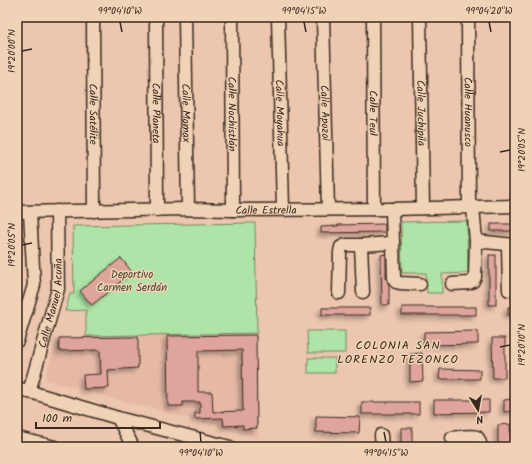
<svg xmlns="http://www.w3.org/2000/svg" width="532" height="464" viewBox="0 0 532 464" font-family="Kalam,sans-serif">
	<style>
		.built { fill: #e5b9a6 }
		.green { fill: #aee4a7; stroke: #748762 }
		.building { fill: #dfa59c; stroke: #3b2a1e; fill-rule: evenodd; filter: url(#shadow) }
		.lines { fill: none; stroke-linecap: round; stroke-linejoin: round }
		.minor-casing { stroke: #3b2a1e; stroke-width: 15 }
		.minor { stroke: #f0d3b6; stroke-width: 12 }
		.ticks { fill: none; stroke: #3b2a1e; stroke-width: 1.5 }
		.labels { text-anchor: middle; stroke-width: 3; stroke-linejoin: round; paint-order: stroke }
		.street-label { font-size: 11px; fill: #3b2a1e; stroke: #f0d3b6 }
		.park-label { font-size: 11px; fill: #4c4633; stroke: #f0d3b6 }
		.neighbourhood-label { font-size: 12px; letter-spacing: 1px; fill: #3b2a1e; stroke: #f0d3b6 }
		.neatline { fill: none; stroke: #3b2a1e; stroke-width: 1.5 }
		.ticks-label { font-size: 10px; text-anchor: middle; fill: #3b2a1e }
	</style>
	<defs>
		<filter id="shadow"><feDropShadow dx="-3.5" dy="3.5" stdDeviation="2" flood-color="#0004"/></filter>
	</defs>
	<rect width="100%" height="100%" fill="#ecc6af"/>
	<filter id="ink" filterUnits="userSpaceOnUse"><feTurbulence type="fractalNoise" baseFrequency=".025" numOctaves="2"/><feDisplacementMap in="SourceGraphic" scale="8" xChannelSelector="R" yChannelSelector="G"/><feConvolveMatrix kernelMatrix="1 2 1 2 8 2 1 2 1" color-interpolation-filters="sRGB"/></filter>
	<g filter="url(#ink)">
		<path class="built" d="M257,333L258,438L216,426L217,424H207L155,409V408L152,407H150V408L78,389V387L74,386V387L45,380L57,337Z"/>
		<g class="green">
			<path d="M467,221L468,273L442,274V293H427L426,273H402L401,222Z"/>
			<path d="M255,223L257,333L86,336V310L65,311L70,294H74L73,226Z"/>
			<path d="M307,331H345V353H308Z"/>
			<rect x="308" y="358" width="27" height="15"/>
		</g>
		<g class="building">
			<path d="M385,224V232L321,233V227L338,226V225Z"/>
			<rect x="491" y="224" width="24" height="7"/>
			<path d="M386,254V278L389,285V305H382L381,255Z"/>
			<rect x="489" y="255" width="7" height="50"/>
			<path d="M121,258L132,272L92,305L80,291Z"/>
			<rect x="402" y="307" width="74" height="8"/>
			<rect x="508" y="307" width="7" height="8"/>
			<rect x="322" y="308" width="48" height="7"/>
			<path d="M478,331V344L424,345V332Z"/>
			<path d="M256,335L257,428L243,429V425L224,426L223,418L195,419V413H200V402H183V406H168L167,336ZM242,350L243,411L213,412L212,392H198V351Z"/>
			<path d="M138,337V368L108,370L109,388L84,389L83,375L101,374L100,350L59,351V338Z"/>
			<path d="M492,338H505V378H493Z"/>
			<path d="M422,353L423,381L410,382V354Z"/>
			<path d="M440,369L480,370V379H439Z"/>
			<path d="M515,399V411L504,412V400Z"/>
			<path d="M434,400H489V412L434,413Z"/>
			<rect x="362" y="402" width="57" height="12"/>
			<path d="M316,416L360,417L359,433L316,432Z"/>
			<path d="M510,424L511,447H498V425Z"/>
			<rect x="401" y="428" width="11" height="19"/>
		</g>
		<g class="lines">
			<defs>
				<g id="minor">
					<path id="s1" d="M93,17L94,211"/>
					<path id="s2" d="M156,17L157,210"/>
					<path id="s3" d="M185,17L188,209"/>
					<path id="s4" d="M232,17L233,210"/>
					<path id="s5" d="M278,17L283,209"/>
					<path id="s6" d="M323,17L328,209"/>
					<path id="s7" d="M373,17L374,209"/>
					<path id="s8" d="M420,17L423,208"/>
					<path id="s9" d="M468,17L469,207"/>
					<path d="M392,209L394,278L396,282L400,283L420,284"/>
					<path id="s10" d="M17,212L188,209L233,210L392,209L515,206"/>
					<path d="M476,241L515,245"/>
					<path d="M508,245L509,290"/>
					<path d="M452,284L469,283L473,281L475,277L476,241L473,207"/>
					<path d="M363,292L361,245L393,243"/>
					<path d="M339,293L340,252L341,247L346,245H361"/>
					<path d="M17,341L34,285L30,213"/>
					<path d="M17,388L118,418L230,447"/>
					<path id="s11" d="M29,392L58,289L57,211"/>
					<path d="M118,418L133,447"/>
					<path d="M381,435L382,447"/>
					<path d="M17,438L55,447"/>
					<path d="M452,438C457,437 473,435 477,437C480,440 480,444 481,447"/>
				</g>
			</defs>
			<use href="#minor" class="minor-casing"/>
			<use href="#minor" class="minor"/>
		</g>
	</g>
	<path class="ticks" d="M120,22L122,32M304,22L306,32M489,22L491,32M22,51L32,49M500,152L510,150M22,245L32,243M500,347L510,345M200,432L201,442M384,432L386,442"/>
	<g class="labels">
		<g class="street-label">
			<text dy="4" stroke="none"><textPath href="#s9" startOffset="95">Calle Huanusco</textPath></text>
			<text dy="4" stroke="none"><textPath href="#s2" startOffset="96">Calle Planeta</textPath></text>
			<text dy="4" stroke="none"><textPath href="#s3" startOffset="96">Calle Momax</textPath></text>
			<text dy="4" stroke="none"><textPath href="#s5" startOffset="96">Calle Moyahua</textPath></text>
			<text dy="4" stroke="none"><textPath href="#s6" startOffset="96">Calle Apozol</textPath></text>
			<text dy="4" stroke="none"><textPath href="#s7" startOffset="96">Calle Teul</textPath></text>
			<text dy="4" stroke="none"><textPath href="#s8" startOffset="96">Calle Juchipila</textPath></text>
			<text dy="4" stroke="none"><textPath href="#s1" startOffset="97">Calle Satélite</textPath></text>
			<text dy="4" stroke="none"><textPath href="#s4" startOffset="97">Calle Nochistlán</textPath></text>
			<text dy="4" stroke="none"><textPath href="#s10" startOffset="249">Calle Estrella</textPath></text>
			<text dy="4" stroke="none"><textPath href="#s11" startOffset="92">Calle Manuel Acuña</textPath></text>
		</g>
		<g class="park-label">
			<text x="132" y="278">Deportivo<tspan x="132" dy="13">Carmen Serdán</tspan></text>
		</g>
		<g class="neighbourhood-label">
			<text x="398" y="349">COLONIA SAN<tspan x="398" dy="14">LORENZO TEZONCO</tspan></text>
		</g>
	</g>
	<rect width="532" height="464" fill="none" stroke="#f0d3b6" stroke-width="44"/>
	<g transform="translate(478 410) rotate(169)" stroke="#f0d3b6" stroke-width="3" paint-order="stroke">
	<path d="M0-3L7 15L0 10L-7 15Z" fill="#3b2a1e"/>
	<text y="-6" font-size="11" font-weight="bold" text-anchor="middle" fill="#3b2a1e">N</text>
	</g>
	<path d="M36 422v6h124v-6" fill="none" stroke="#3b2a1e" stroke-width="2"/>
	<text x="42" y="422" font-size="12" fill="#3b2a1e" stroke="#f0d3b6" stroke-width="3" paint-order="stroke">100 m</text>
	<rect x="22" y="22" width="488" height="420" class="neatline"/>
	<g class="ticks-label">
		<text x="120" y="14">99°04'10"W</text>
		<text x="304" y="14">99°04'15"W</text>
		<text x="489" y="14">99°04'20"W</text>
		<text transform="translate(11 51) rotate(-90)" y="4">19°20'00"N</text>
		<text transform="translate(521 150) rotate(-90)" y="4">19°20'05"N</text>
		<text transform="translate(11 245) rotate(-90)" y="4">19°20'05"N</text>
		<text transform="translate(521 345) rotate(-90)" y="4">19°20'10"N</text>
		<text x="201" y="456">99°04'10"W</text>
		<text x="386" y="456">99°04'15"W</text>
	</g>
</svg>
